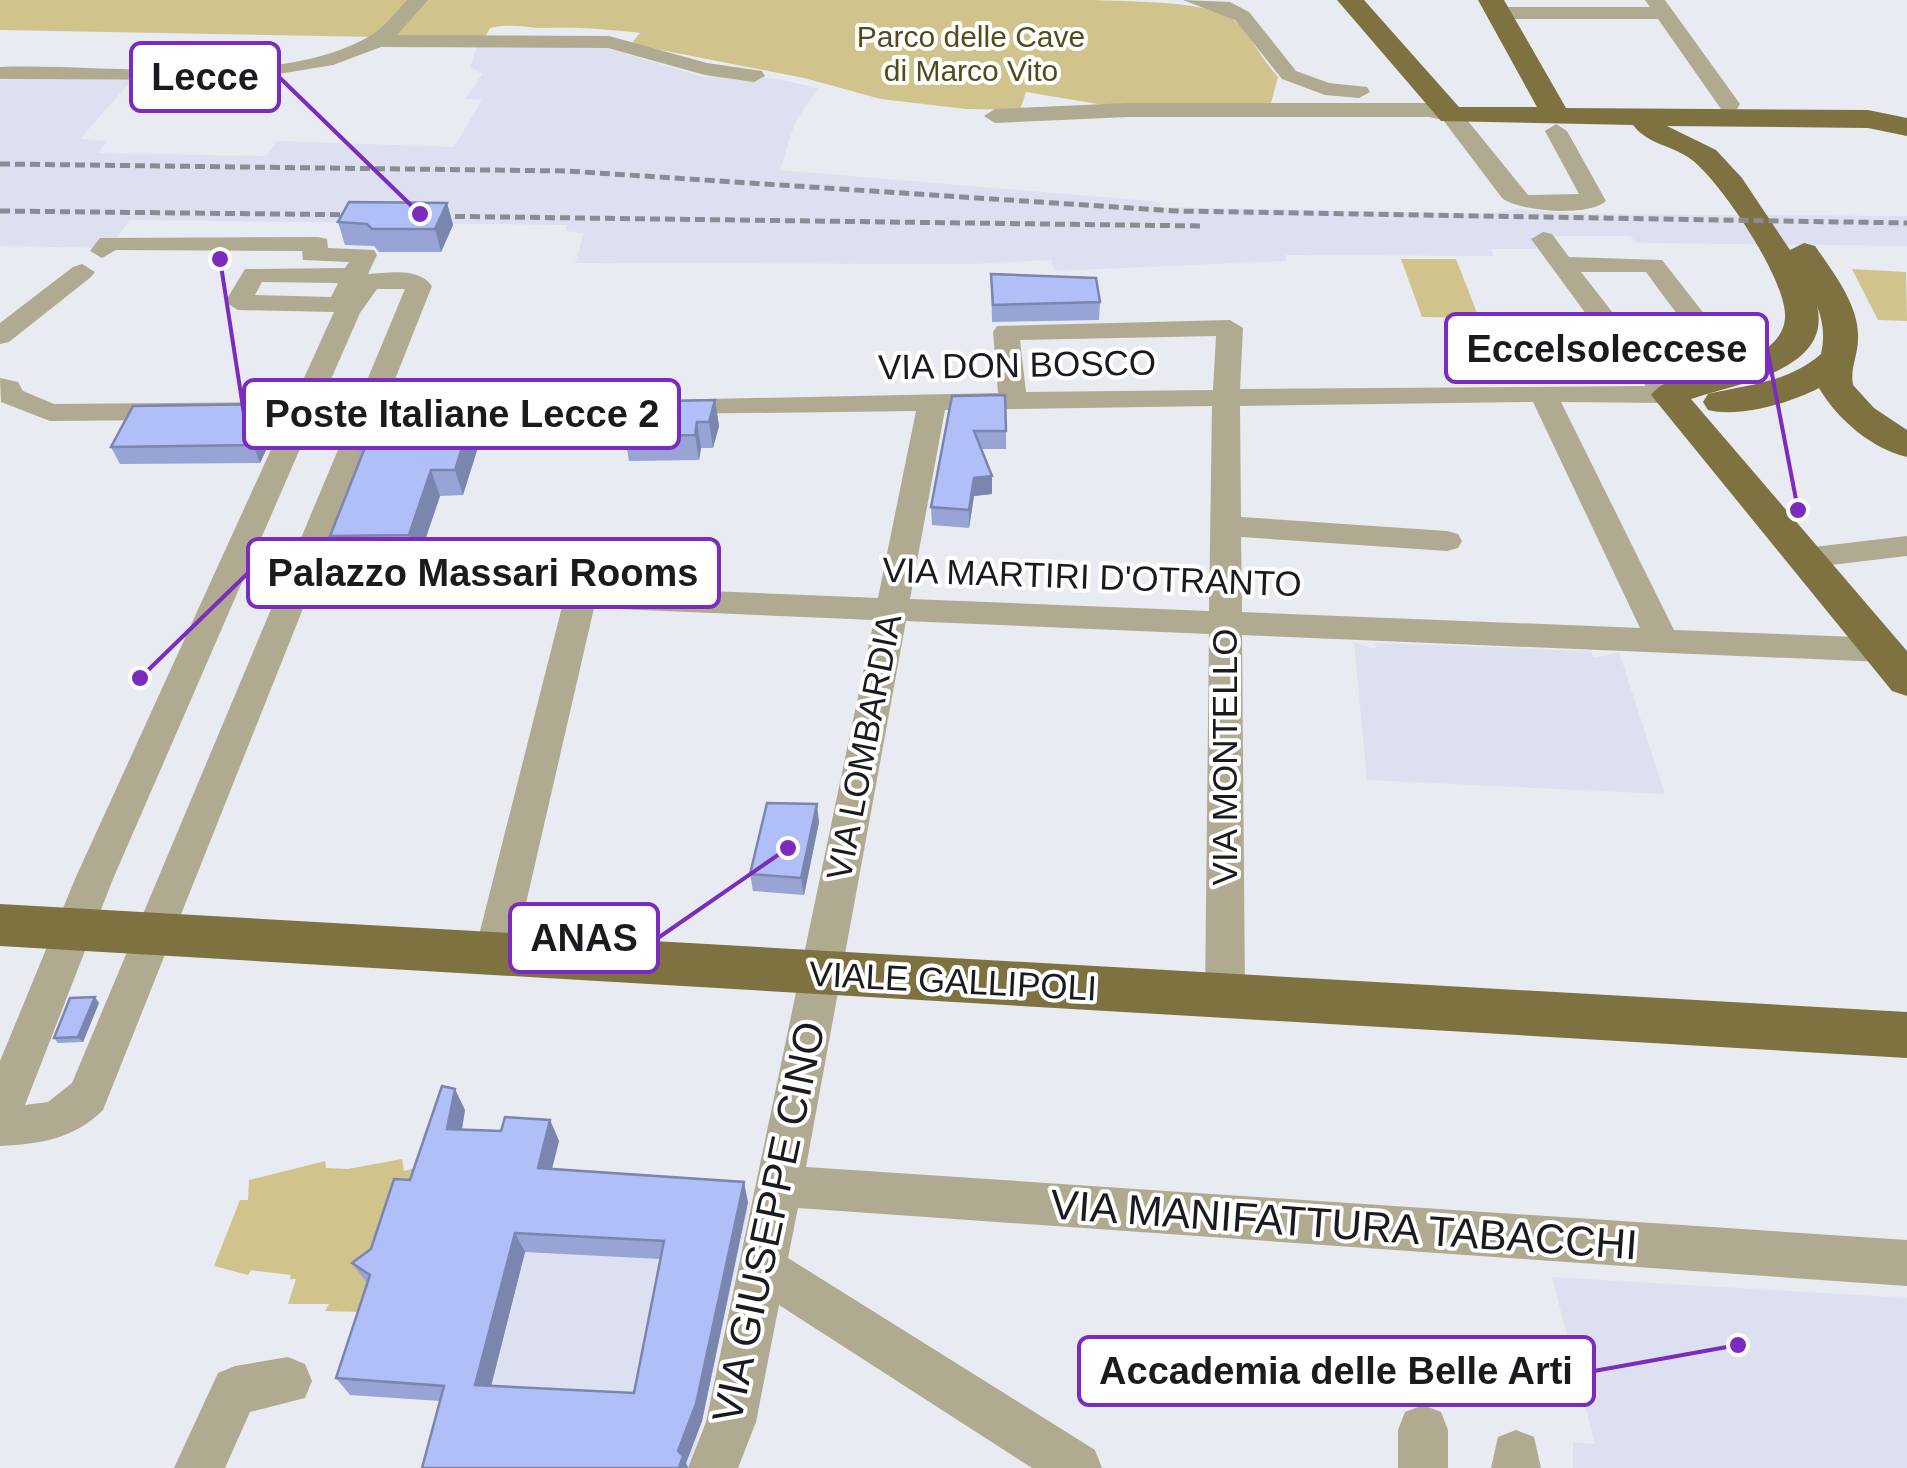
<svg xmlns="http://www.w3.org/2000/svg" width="1907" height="1468" viewBox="0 0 1907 1468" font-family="Helvetica,sans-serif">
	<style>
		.built { fill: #dce0f0 }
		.green { fill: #d1c38c }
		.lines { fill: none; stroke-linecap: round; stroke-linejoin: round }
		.minor { fill: #b0aa90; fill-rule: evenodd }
		.major { fill: #7f7241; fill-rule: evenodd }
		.rail { stroke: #8a8c91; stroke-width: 5; stroke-dasharray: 10 5; stroke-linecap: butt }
		.wall { fill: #97a4d5; fill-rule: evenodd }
		.shaded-wall { fill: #7b86ae }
		.building { fill: #b0bff8; stroke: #7b86ae; stroke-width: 2.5; fill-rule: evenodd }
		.labels { text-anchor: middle; stroke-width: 8; stroke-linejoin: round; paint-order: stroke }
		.far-park-label { font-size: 30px; fill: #554a1a; stroke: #fff }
		.street-label { font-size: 35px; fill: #1a1b1e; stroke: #fff }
		.near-street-label { font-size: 42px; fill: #1a1b1e; stroke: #fff }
		.leader { fill: none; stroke: #7b2cbf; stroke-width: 4 }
		.callout-dot { fill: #7b2cbf; stroke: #fff; stroke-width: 4 }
		.callout { fill: #fff; stroke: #7b2cbf; stroke-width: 4 }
		.callout-label { font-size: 38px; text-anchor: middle; font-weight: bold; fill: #1a1b1e }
	</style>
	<rect width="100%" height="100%" fill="#e9ebf3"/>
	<g class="built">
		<path d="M596,45L707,78L713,74L777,79L818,88L795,122L780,170L1149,201L1159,202L1160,207L1486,214L1516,209L1587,214L1907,216V246L1637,243L1630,236H1531L1537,249H1491L1494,256L1286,255V261L1055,271L1051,260L974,264L575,263L584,233L566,231L567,225L130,220L108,248L0,246V80L133,79L80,139L107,141L98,153L266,156L277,141L454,147L482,100L466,99L482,74L470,67L477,46Z"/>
		<path d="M1354,642L1370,648H1376L1375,643L1591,651L1594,658L1619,652L1665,794L1367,780Z"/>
		<path d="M719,1199L750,1202L691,1468H439L510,1227Z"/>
		<path d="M1552,1277L1907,1298V1468H1573V1442L1595,1444Z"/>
	</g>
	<g class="green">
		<path d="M0,0H1093C1128,2 1209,0 1234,20C1251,36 1262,60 1278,77L1270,107L1110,106L1026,92L1020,110L966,109L881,99L804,78L631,44L640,33C607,29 578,27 545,28C525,28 510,23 490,28L484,39L0,30Z"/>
		<path d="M1401,259H1456L1479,318L1422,317Z"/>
		<path d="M1852,269L1906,272L1907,321L1878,320Z"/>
		<path d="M402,1159L404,1171L419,1167L362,1312L325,1311L329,1304H288L296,1279H290L291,1275L251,1270L248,1275L214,1266L240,1200H248L249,1180L325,1161L326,1168L348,1169Z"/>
	</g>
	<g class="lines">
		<g class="minor">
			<path d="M407,0H428L397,35L609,36L707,63L762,71L765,76L754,82L705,75L608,48L381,47L333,65L241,80L0,79V67C106,63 275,90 368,37C383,29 395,13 407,0Z"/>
			<path d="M1183,0L1230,2L1249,12L1296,71L1329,83L1367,87L1370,92L1359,98L1325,95L1282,79L1235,20Z"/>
			<path d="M1645,0H1665L1740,104L1737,109H1721L1658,19H1498L1488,13L1498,7H1650Z"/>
			<path d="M1128,103H1429L1459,110L1528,195L1579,194L1545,131L1556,124L1567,131L1606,201C1589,217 1520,212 1502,198L1443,120L1429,117H1128L995,123L984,116L995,109Z"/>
			<path d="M1543,232L1552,234L1569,257L1662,260L1720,334L1773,367L1769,373C1722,384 1670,304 1646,272H1581L1634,340L1683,395L1669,403L1561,402L1674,630L1884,638L1896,642L1901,650L1896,658L1884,662L1242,635L1245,995L1239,1007L1225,1012L1211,1007L1205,995L1209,634L906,621L806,1167L1907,1240V1286L798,1208L788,1258L1095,1450L1102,1468H1032L779,1305L756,1422L738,1468H688L706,1422L874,620L594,608L515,951L509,963L495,968L481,963L475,951L562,607L308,596L103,1110C74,1139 40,1144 0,1146V1061L75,879L285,419L50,421L1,402L0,378L18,382L23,391L54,404L293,402L334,312L238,310L225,302L245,269L345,268L349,262L303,260L302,251L116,250L102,258L90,251L100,238L318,237L327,239L328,248L374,250L377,255L368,274C390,273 418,267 432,286L386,402L398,410L394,416L379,419L317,575L878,598L916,411L671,414L661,412L657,406L661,400L998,393L993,332L997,326L1230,320L1243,328L1240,389L1646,386L1614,352L1531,239ZM262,282L338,283L331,297L255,295ZM377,289H405L358,402H321L360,313ZM1216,336L1213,390L1026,392L1020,340ZM1533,402L1640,628L1242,612L1241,537L1447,551L1458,548L1462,541L1458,534L1447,531L1241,517L1240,406ZM1212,406L1209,611L910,599L945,410ZM313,419H351L72,1083L48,1102L25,1105L113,879Z"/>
			<path d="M82,264L95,272L91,277L9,342L0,344V323L73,267Z"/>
			<path d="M1907,536V556L1805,568L1794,565L1789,558L1794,551L1805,548Z"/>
			<path d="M288,1357L305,1364L312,1381L305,1398L250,1412L225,1468H174L218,1373L235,1366Z"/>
			<path d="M1423,1405L1441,1412L1448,1430V1468H1398V1430L1405,1412Z"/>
			<path d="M1516,1430L1534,1437L1541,1468H1491L1498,1437Z"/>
		</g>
		<g class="major">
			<path d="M1337,0H1364L1459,107H1537L1478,0H1504L1566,108L1868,110L1907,118V136L1868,128L1667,126L1716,150L1742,178L1790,250L1804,243L1815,246C1833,272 1860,306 1858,339C1858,355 1850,368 1853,385L1874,408L1907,430V457C1872,449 1837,419 1819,388C1790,403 1740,418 1708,410L1703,402L1708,394C1750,384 1787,383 1821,354C1825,336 1823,322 1817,306C1833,372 1732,384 1691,399L1907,651V696L1892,691L1651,395C1667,372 1725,371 1751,358C1767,350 1784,337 1785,318C1788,282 1721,182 1692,160C1673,145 1648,145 1633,125L1441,121Z"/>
			<path d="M0,904L1907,1012V1058L0,946Z"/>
		</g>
		<g class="rail">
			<path d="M0,164L567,171L1176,211L1907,223"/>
			<path d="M0,211L370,215"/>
			<path d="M425,216L1200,226"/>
		</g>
	</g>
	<g class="wall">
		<path d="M447,203L453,225L441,252H379L374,246L345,245L338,222Z"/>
		<path d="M991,274L1100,302L1099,320L992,322Z"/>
		<path d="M627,394L628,402L715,400L719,426L713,448H701L699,460L629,461L627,449L522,450L521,443L479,444L463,495L440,496L418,561L341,562L330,536L361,458L356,445L377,395Z"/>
		<path d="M952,396L1006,431V449H981L992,494L974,496L969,528L932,525L931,507Z"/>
		<path d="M272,404L279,422L260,463L120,464L111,447Z"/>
		<path d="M819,822L804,895L753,891L750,874Z"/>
		<path d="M99,1003L83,1042L58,1043L54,1038Z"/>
		<path d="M465,1110L462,1130L501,1131L550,1120L559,1141L552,1169L748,1202L702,1421L686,1463L688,1468H422L440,1401L350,1395L336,1378L367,1283L352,1263L371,1249L410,1180ZM525,1252L660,1259L634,1393L491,1386Z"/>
	</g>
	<g class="shaded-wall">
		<path d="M447,203L453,225L441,252L435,229Z"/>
		<path d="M715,400L719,426L713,448L709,422Z"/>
		<path d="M272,404L279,422L260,463L253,445Z"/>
		<path d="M471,419L479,444L463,495L455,470Z"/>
		<path d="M697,422L701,448L699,460L695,435Z"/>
		<path d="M431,470L440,496L418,561L409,535Z"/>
		<path d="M992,476V494L974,496L969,528V510L974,478Z"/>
		<path d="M817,804L819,822L804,895L801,878Z"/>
		<path d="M95,997L99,1003L83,1042L78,1037Z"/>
		<path d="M455,1089L465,1110L458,1150L447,1129Z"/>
		<path d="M550,1120L559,1141L547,1188L538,1168Z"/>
		<path d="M744,1182L748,1202L702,1421L686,1463L688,1468H679L678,1451Z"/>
		<path d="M515,1233L525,1252L487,1402L475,1385Z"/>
	</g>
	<g class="building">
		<path d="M349,202L447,203L435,229H372L367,224L338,222Z"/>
		<path d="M991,274L1096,278L1100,302L993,305Z"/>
		<path d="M627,394L626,402L715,400L709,422H697L695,435L624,436L626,423L516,425L518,418L471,419L455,470H431L409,535L330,536L366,445H356L377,395Z"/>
		<path d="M1005,395L1006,431H974L992,476L974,478L969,510L931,507L952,396Z"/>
		<path d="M272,404L253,445L111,447L133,406Z"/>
		<path d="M767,803L817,804L801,878L750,874Z"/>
		<path d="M95,997L78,1037L54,1038L70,998Z"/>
		<path d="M442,1086L455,1089L447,1129L501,1131L505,1117L550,1120L538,1168L744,1182L696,1404L678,1451L683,1456L679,1468H422L444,1386L336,1378L370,1275L352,1263L371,1249L394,1179L410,1180ZM515,1233L664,1241L634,1393L475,1385Z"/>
	</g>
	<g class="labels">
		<g class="far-park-label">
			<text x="971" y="47">Parco delle Cave<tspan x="971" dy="34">di Marco Vito</tspan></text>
		</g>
		<g class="street-label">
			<text transform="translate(1017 365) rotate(-1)" y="12">VIA DON BOSCO</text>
			<text transform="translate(1092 577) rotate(2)" y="12">VIA MARTIRI D'OTRANTO</text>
			<text transform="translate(864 747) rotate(-79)" y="12">VIA LOMBARDIA</text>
			<text transform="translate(1225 757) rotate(-90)" y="12">VIA MONTELLO</text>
			<text transform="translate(953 981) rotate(3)" y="12">VIALE GALLIPOLI</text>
		</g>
		<g class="near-street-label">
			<text transform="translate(768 1222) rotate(-78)" y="15">VIA GIUSEPPE CINO</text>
			<text transform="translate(1344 1224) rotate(4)" y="15">VIA MANIFATTURA TABACCHI</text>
		</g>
	</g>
	<path class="leader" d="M420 214L279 77M1798 510L1767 348M220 259L244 414M140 678L248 573M788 848L658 938M1738 1345L1594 1371"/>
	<g class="callout-dot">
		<circle cx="420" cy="214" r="10"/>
		<circle cx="1798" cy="510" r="10"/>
		<circle cx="220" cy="259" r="10"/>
		<circle cx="140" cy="678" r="10"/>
		<circle cx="788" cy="848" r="10"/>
		<circle cx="1738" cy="1345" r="10"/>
	</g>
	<g class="callout">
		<rect x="131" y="43" width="148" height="68" rx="10"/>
		<rect x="1446" y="314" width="321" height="68" rx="10"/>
		<rect x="244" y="380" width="435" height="68" rx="10"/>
		<rect x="248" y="539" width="471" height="68" rx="10"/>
		<rect x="510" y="904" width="148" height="68" rx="10"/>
		<rect x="1079" y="1337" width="515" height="68" rx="10"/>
	</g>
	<g class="callout-label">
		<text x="205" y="90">Lecce</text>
		<text x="1607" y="362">Eccelsoleccese</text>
		<text x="462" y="427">Poste Italiane Lecce 2</text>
		<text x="483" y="586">Palazzo Massari Rooms</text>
		<text x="584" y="951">ANAS</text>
		<text x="1336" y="1384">Accademia delle Belle Arti</text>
	</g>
</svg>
